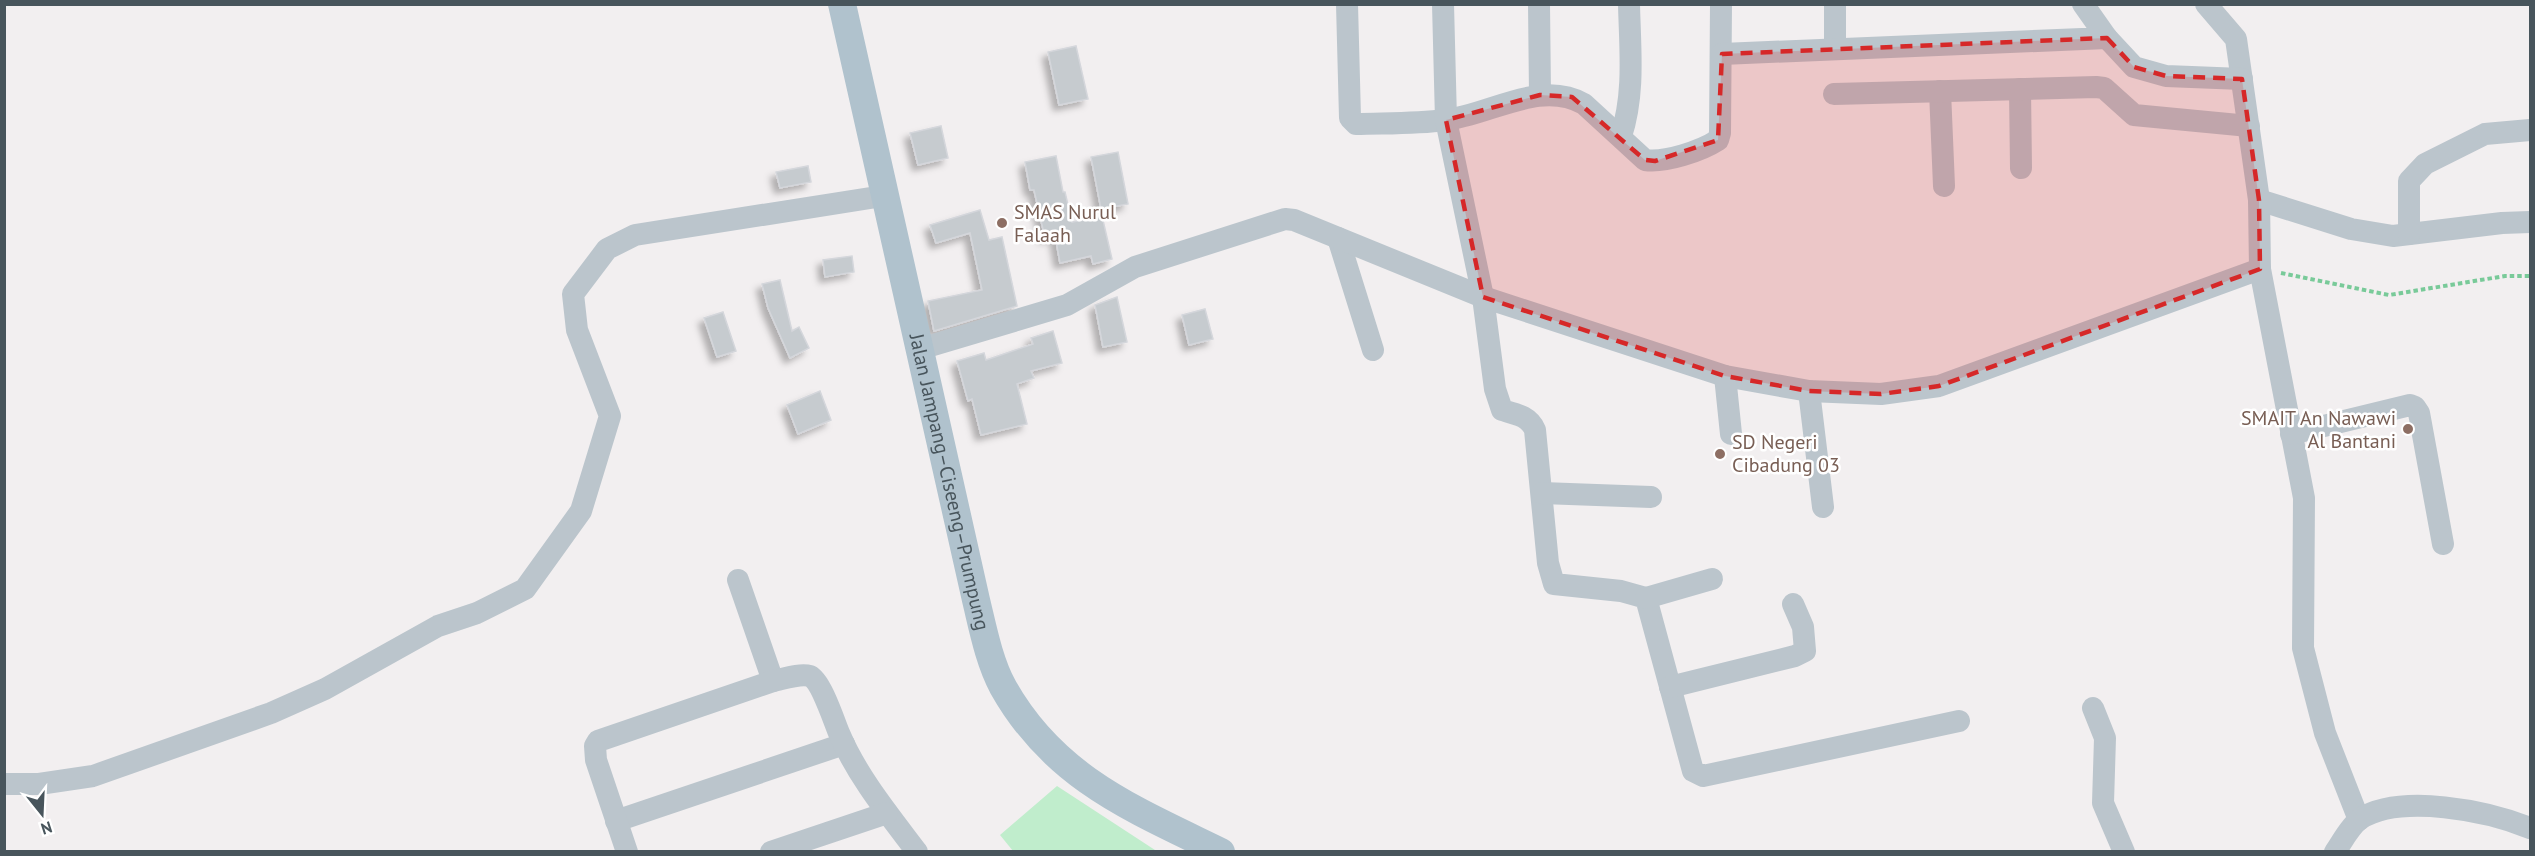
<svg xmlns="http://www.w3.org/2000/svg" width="2535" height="856" viewBox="0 0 2535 856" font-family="'PT Sans',sans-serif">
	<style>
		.green { fill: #c0edcc }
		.building { fill: #c6cbcf; stroke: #d4d6db; stroke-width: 1.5; filter: url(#shadow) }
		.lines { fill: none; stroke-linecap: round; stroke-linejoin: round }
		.path { stroke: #79ca99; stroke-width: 4; stroke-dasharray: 4.5 3; stroke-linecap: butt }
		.minor { stroke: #bbc5cc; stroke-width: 22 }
		.major { stroke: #b0c2cd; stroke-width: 28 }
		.marked { fill: #d62828; fill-opacity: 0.2; stroke: #d62828; stroke-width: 4.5; stroke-dasharray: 12 8; stroke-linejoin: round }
		.education-dot { fill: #8d6e63; stroke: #fff; stroke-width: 2 }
		.labels { text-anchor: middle; stroke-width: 5; stroke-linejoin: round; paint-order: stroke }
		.education-label { font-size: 20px; fill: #785e54; stroke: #fff; text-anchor: start }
		.street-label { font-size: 20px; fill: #48555c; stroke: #fff }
	</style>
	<defs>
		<filter id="shadow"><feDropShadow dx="-5.5" dy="5.5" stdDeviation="3" flood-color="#0004"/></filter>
	</defs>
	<rect width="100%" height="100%" fill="#f2eff0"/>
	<path class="green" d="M1057,786L1155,850L1157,851H1013L1000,835Z"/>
	<g class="building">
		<path d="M1076,46L1088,99L1059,105L1048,52Z"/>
		<path d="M941,126L948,158L918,165L910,133Z"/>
		<path d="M1118,152L1128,204L1101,209L1091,157Z"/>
		<path d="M1056,156L1063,192H1065L1072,222L1102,216L1112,259L1093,264L1091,256L1060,263L1055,235L1045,238L1034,190H1030L1025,162Z"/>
		<path d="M808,166L811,182L780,188L776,172Z"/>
		<path d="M980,210L989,240L1002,237L1017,306L934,331L928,301L982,290L970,233L936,243L930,225Z"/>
		<path d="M852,256L854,272L825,277L823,260Z"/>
		<path d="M780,280L792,331L799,327L809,348L790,358L768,308L762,284Z"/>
		<path d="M1117,297L1127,342L1103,347L1095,305Z"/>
		<path d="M1205,309L1213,339L1189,345L1182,315Z"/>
		<path d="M723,312L736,351L717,357L704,318Z"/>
		<path d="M1053,331L1062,363L1031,371L1034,378L1017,384L1027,424L981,435L972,399L968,401L957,361L984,353L986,360L1033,344L1031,338Z"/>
		<path d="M820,391L831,420L798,434L787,405Z"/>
	</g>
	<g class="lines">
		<path class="path" d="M2281,273L2389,295L2505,276H2530"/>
		<g class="minor">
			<path d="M1347,4L1350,118L1356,124C1386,123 1416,124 1445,120C1490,115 1540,79 1584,104L1645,160C1665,163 1701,151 1718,140L1720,133L1721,4"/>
			<path d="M1443,4L1446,120L1483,297L1495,389L1502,410C1516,414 1529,416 1535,430L1548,563L1554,584L1621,591L1646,598L1693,771L1703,776L1959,721"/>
			<path d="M1539,4L1540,95"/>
			<path d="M2206,4L2236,39L2259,200L2260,269"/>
			<path d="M2107,38L2134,67L2166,76L2242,79"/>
			<path d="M1835,49V4"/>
			<path d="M1722,54L2107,38L2083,4"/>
			<path d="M2020,89L2021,168"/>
			<path d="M1940,91L1944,186"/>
			<path d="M1834,94L2096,87L2104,88L2134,115L2249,126"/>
			<path d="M1621,136C1635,93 1630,49 1629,4"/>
			<path d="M2259,200L2351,229L2393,236L2502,223L2530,222"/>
			<path d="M2409,234V181L2425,164L2485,134L2530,130"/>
			<path d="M1338,238L1373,350"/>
			<path d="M920,349L1067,305L1135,267L1285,219L1294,220L1483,297L1725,376L1809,391L1881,394L1939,386L2260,269L2304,498L2303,648L2325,733L2359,820"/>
			<path d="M1725,376L1731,434"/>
			<path d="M1809,391L1823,507"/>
			<path d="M2291,434L2410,405L2415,407L2419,413L2443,544"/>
			<path d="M1542,493L1651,497"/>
			<path d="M738,580L773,681"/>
			<path d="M1646,598L1712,579"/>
			<path d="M1670,687L1795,656L1805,651L1803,627L1793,604"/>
			<path d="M2093,708L2105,738L2103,803L2124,852"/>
			<path d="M4,784H39L93,776L271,713L325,689L438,626L477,613L525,589L581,511L610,416L577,330L573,294L607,249L635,235L883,196"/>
			<path d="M616,821L844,744"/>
			<path d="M627,852L596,760L595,746L598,741L773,681C783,679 800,673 810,676C821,681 834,721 839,733C857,776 889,815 917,852"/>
			<path d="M771,852L887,813"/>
			<path d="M2335,852C2342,842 2350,826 2360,819C2401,793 2488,811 2530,828"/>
		</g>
		<path class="major" id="s1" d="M842,4L976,600C983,629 989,661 1003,687C1054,778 1133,809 1221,852"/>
	</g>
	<path class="marked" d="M2107,38L2134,67L2166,76L2242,79L2259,200L2260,269L1939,386L1881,394L1809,391L1725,376L1483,297L1446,120L1540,95L1572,97L1645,160L1655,161L1718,140L1722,54Z"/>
	<g class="education-dot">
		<circle cx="1002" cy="223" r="6"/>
		<circle cx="2408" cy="429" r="6"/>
		<circle cx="1720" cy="454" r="6"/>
	</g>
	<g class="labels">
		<g class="education-label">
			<text x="1014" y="219">SMAS Nurul<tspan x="1014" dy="23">Falaah</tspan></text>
			<text x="2396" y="425" text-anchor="end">SMAIT An Nawawi<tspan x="2396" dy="23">Al Bantani</tspan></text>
			<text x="1732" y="449">SD Negeri<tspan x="1732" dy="23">Cibadung 03</tspan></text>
		</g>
		<g class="street-label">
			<text dy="7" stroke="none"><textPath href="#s1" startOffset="490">Jalan Jampang–Ciseeng–Prumpung</textPath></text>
		</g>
	</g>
	<rect width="2535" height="856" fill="none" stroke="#48555c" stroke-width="12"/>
	<g transform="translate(42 814) rotate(162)" stroke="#ffffff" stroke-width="4.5" paint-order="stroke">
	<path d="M0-4.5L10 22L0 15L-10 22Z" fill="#48555c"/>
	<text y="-9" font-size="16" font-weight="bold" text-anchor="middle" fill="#48555c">N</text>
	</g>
</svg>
